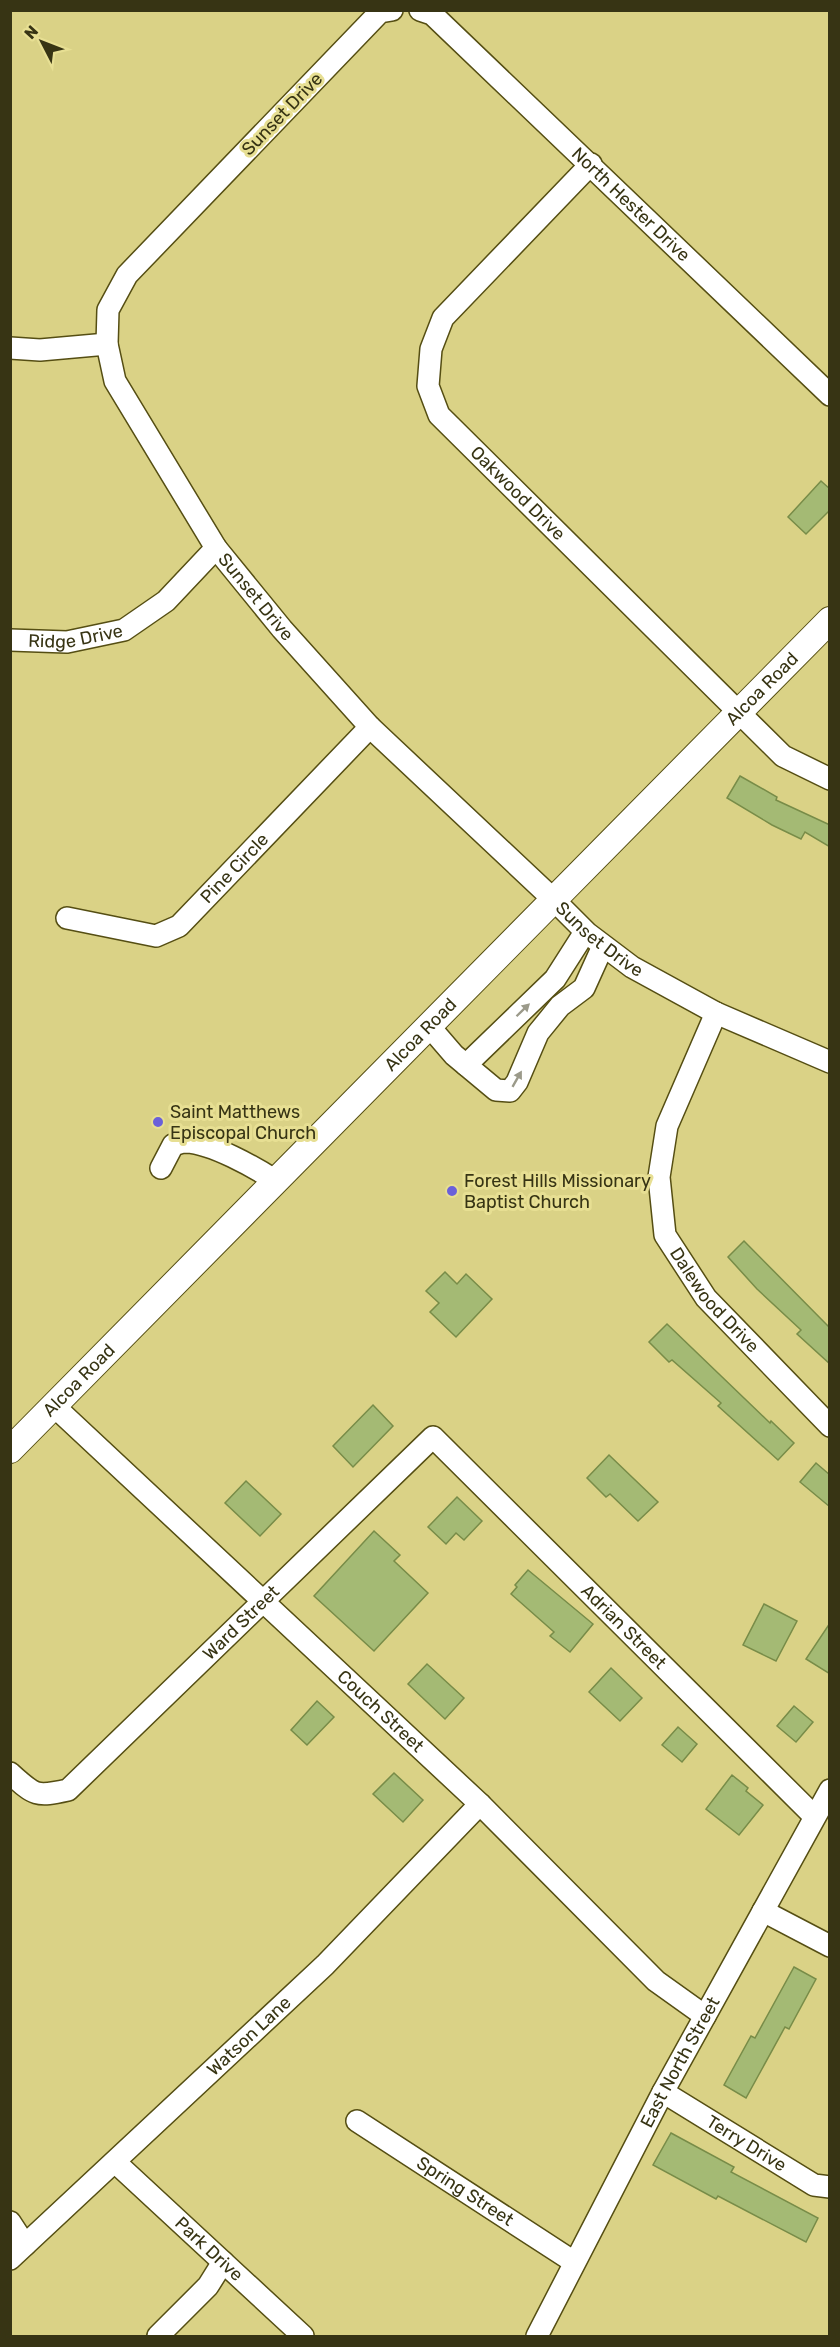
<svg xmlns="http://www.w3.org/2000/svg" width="840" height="2347" viewBox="0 0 840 2347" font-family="Rubik,sans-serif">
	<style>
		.building { fill: #a4ba74; stroke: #788c48; stroke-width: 1.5 }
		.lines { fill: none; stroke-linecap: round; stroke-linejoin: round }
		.minor-casing { stroke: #554e13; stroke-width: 24 }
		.major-casing { stroke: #554e13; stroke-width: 28 }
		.minor { stroke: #fff; stroke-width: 21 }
		.major { stroke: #fff; stroke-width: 26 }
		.oneway { fill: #9b9a8a }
		.poi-dot { fill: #6a60d9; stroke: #e7df93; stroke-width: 2 }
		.labels { text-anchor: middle; stroke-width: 6; stroke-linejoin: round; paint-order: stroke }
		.street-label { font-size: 18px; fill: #373414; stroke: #e7df93 }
		.poi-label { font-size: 18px; fill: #373414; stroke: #e7df93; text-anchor: start }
	</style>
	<rect width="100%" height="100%" fill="#dad286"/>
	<g class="building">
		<path d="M821,481L830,489V510L806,534L788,517Z"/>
		<path d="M740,776L777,797L776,800L830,825V847L805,832L801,839L772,825L727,798Z"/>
		<path d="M744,1241L830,1328V1364L797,1334L801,1330L757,1289L728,1257Z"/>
		<path d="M445,1272L457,1284L466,1274L492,1299L456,1337L430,1312L439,1303L426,1291Z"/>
		<path d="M667,1324L770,1423L771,1421L794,1443L778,1460L718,1406L721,1403L672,1360L669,1362L649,1342Z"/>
		<path d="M373,1405L393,1426L353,1467L333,1446Z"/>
		<path d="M609,1455L658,1502L638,1521L610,1494L606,1497L587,1478Z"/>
		<path d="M816,1463L830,1475V1507L800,1482Z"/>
		<path d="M246,1481L281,1514L260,1536L225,1503Z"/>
		<path d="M457,1497L482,1521L464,1540L456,1533L446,1544L428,1527Z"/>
		<path d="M374,1531L400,1555L394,1561L428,1593L374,1651L314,1596Z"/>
		<path d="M528,1570L593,1624L570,1652L550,1636L554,1632L511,1594L517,1587L515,1585Z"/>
		<path d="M764,1604L797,1621L776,1661L743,1645Z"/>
		<path d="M830,1623V1674L806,1659Z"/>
		<path d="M427,1664L464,1698L445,1719L408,1684Z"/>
		<path d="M611,1668L642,1698L620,1721L589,1692Z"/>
		<path d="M317,1701L334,1717L307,1745L291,1730Z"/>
		<path d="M794,1706L813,1722L796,1742L777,1726Z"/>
		<path d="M678,1727L697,1744L682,1762L662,1745Z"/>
		<path d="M394,1773L423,1800L403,1822L373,1794Z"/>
		<path d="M732,1775L748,1788L746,1791L763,1805L739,1835L706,1809Z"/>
		<path d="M794,1967L816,1979L789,2029L785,2027L746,2098L724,2085L751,2036L755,2038Z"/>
		<path d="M671,2133L734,2167L731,2172L818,2218L806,2242L718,2196L716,2199L653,2165Z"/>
	</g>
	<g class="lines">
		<defs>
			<g id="minor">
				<path id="s1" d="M392,10L380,12L127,275L108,310L107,344L115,381L216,548L282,629L370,727L554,900L587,933L632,967L716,1013L830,1062"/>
				<path id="s2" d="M420,10L432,14L830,395"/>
				<path id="s3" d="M591,164L443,318L431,349L428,386L439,415L783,756L830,779"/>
				<path d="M10,348L40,350L107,344"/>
				<path id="s4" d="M10,640L67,642L124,630L166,601L216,548"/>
				<path id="s5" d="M67,918L156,936L179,926L370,727"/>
				<path id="s6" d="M716,1013L667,1126L659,1177L665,1235L706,1298L830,1426"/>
				<path d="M429,1026L454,1055L496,1090L510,1091L517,1082L538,1033L560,1006L584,988L603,946"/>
				<path d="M466,1065L555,979L585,932"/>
				<path d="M161,1168L173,1145C177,1144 182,1142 186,1142C212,1143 254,1167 276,1181"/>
				<path id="s7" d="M54,1406L480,1804L656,1981L705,2016"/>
				<path id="s8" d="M10,1773C35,1796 36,1797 68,1790L433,1437L814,1816"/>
				<path d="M763,1911L830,1946"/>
				<path id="s9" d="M663,2092L814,2185L830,2187"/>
				<path id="s10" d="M357,2121L574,2262"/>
				<path id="s11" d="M115,2162L303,2336"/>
				<path d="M10,2222L25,2245"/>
				<path id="s12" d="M10,2259L325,1965L480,1804"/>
				<path d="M158,2336L208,2286L223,2262"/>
				<path id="s13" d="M537,2336L663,2092L830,1790"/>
			</g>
			<g id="major">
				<path id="s14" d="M10,1450L830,620"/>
			</g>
		</defs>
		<use href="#minor" class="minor-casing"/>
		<use href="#major" class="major-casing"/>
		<use href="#minor" class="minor"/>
		<use href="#major" class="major"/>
	</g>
	<defs><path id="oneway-solid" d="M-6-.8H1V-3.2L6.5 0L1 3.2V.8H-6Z" transform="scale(1.5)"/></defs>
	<g class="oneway">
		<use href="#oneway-solid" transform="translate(523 1010) rotate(-44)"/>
		<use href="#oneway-solid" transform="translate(517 1079) rotate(-60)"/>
	</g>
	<g class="poi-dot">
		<circle cx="158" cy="1122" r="6"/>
		<circle cx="452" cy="1191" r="6"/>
	</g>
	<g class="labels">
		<g class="street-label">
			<text transform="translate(282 114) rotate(-46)" y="6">Sunset Drive</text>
			<text dy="6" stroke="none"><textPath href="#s2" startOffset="288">North Hester Drive</textPath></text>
			<text dy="6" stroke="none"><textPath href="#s3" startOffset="426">Oakwood Drive</textPath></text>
			<text dy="6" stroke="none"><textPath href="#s1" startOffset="747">Sunset Drive</textPath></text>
			<text dy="6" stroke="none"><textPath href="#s4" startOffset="66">Ridge Drive</textPath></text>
			<text dy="6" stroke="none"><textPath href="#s14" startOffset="1070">Alcoa Road</textPath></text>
			<text dy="6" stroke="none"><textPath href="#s5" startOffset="196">Pine Circle</textPath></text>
			<text dy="6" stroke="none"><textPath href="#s1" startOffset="1233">Sunset Drive</textPath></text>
			<text dy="6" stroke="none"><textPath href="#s14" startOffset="584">Alcoa Road</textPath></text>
			<text dy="6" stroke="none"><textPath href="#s6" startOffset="315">Dalewood Drive</textPath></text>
			<text dy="6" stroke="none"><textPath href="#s14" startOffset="98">Alcoa Road</textPath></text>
			<text dy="6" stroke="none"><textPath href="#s8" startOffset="306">Ward Street</textPath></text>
			<text dy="6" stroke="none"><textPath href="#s8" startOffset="842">Adrian Street</textPath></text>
			<text dy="6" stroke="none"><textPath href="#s7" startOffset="447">Couch Street</textPath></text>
			<text dy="6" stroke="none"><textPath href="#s12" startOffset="327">Watson Lane</textPath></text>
			<text dy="6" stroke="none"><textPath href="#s13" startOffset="309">East North Street</textPath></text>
			<text dy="6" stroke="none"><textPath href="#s9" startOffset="98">Terry Drive</textPath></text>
			<text dy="6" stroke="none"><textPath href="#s10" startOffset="129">Spring Street</textPath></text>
			<text dy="6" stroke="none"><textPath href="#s11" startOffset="128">Park Drive</textPath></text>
		</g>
		<g class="poi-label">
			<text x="170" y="1118">Saint Matthews<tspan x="170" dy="21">Episcopal Church</tspan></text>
			<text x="464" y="1187">Forest Hills Missionary<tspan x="464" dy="21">Baptist Church</tspan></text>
		</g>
	</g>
	<rect width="840" height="2347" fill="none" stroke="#373414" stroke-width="24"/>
	<g transform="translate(42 42) rotate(312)" stroke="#e7df93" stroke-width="4.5" paint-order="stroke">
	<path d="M0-4.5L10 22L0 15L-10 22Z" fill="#373414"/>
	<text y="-9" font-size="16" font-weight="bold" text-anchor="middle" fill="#373414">N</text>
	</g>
</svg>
